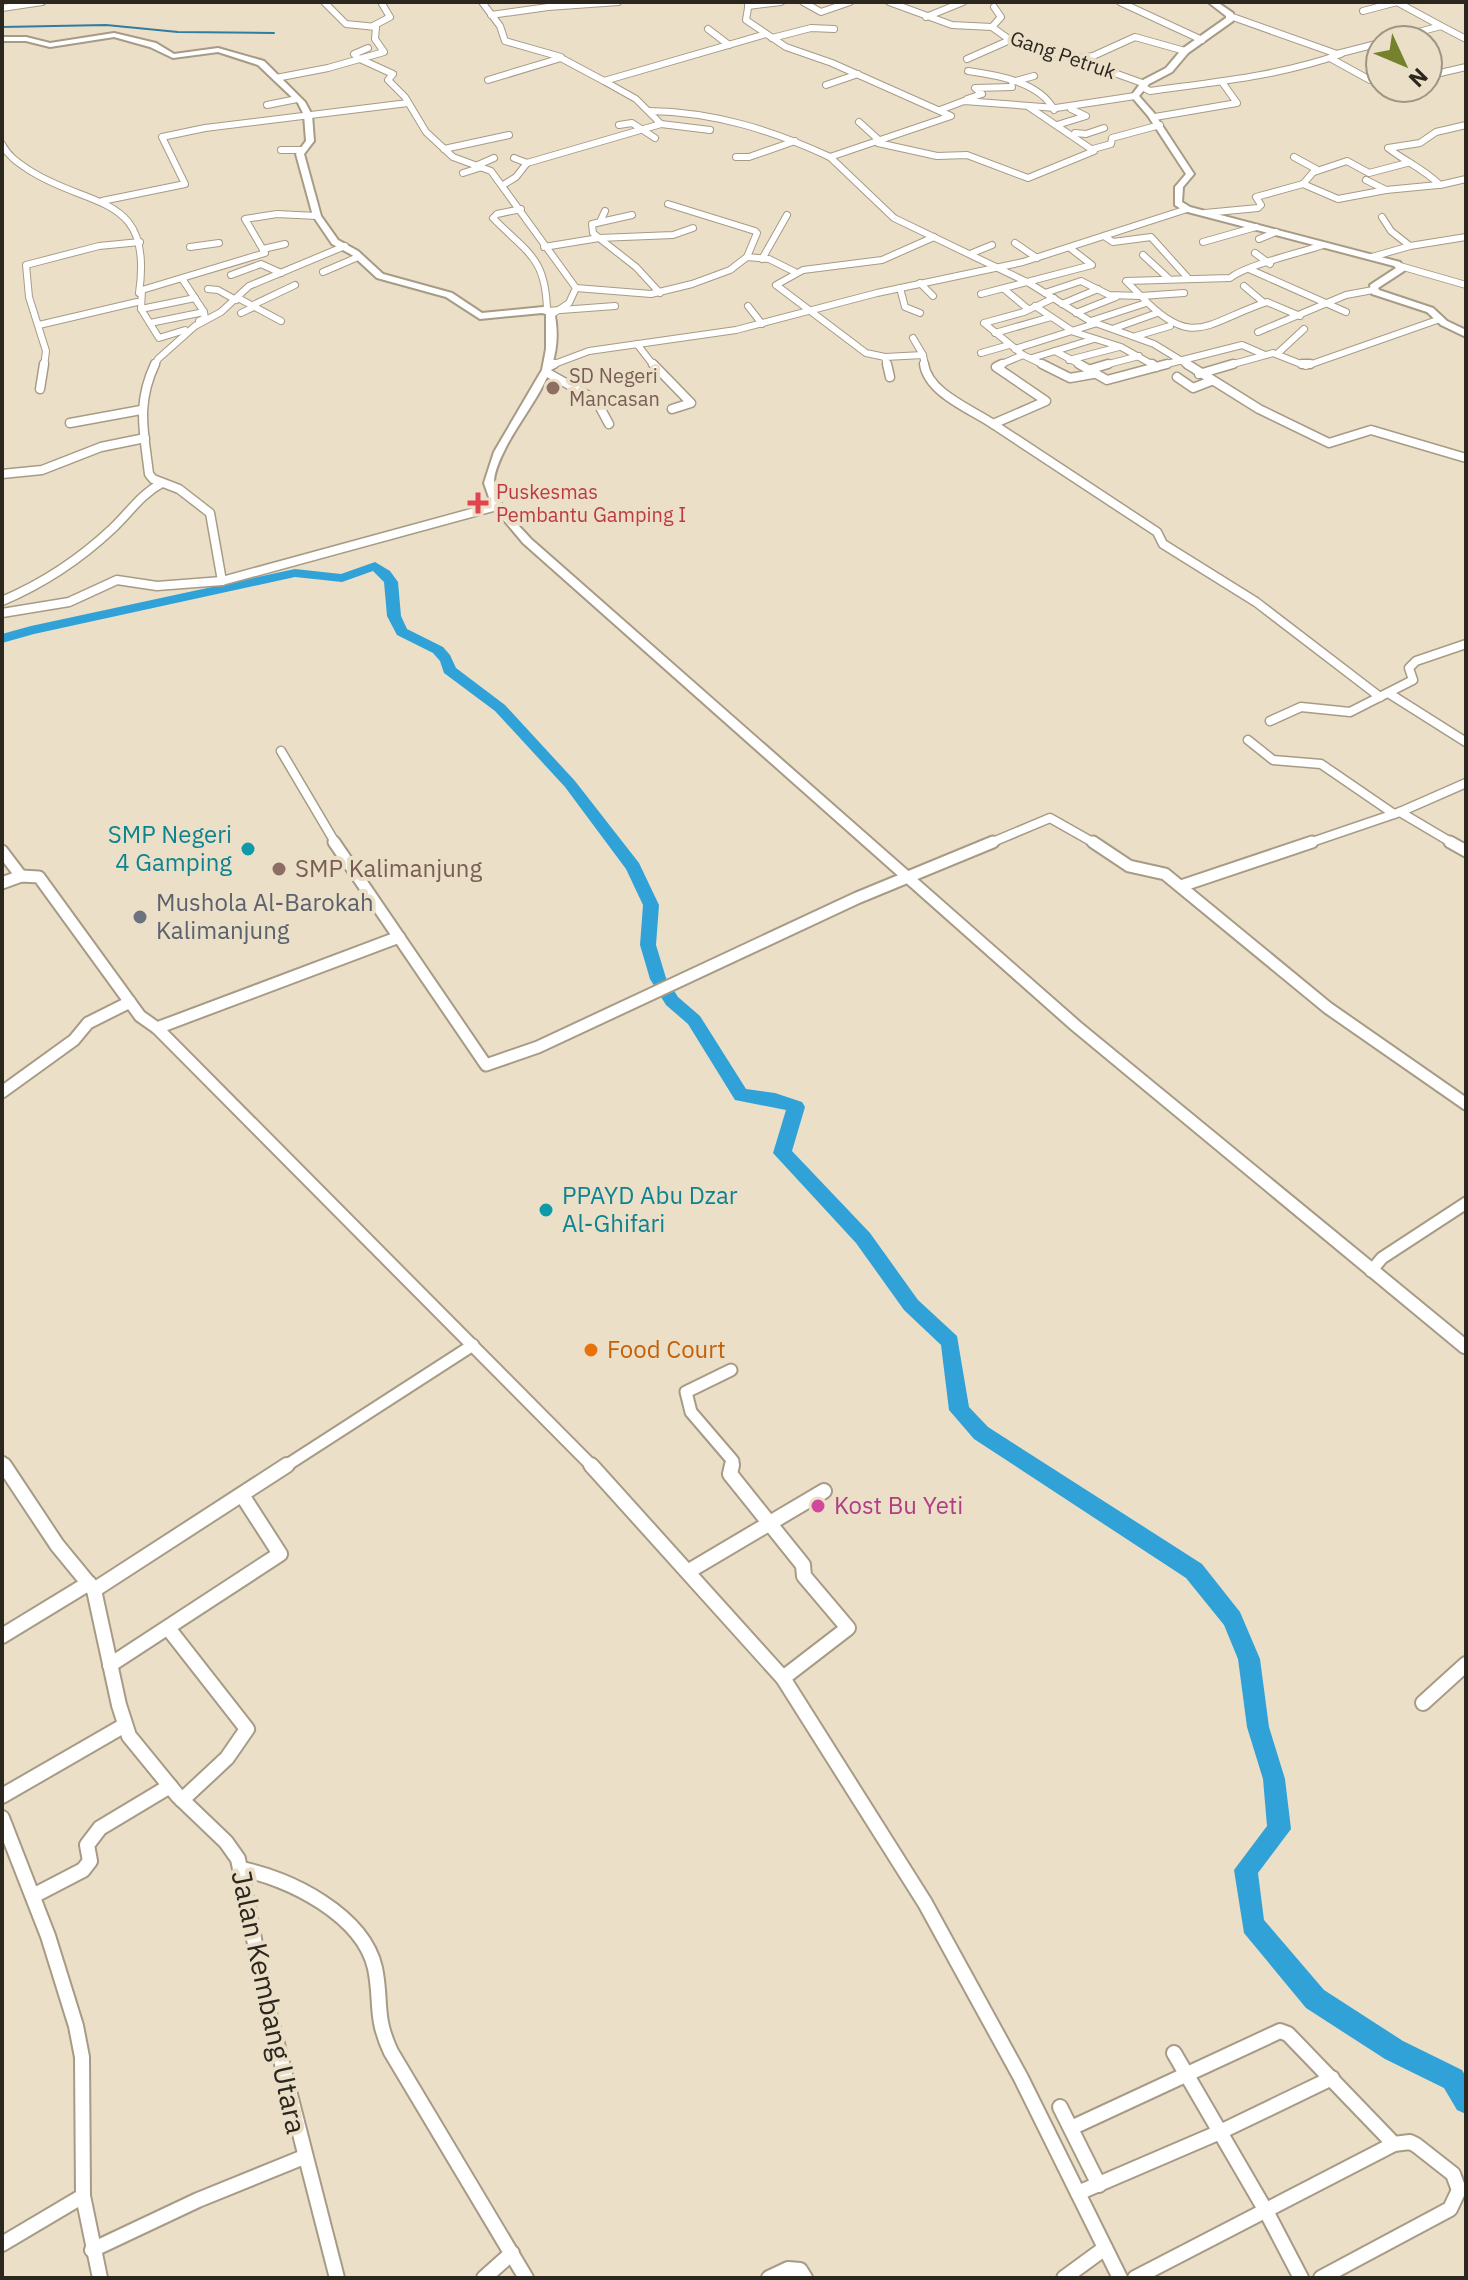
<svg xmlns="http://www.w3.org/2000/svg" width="1468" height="2280" viewBox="0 0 1468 2280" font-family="'IBM Plex Sans',sans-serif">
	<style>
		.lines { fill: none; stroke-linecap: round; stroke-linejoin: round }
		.stream { stroke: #2f7da0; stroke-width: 2 }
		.river { fill: #31a2d8; fill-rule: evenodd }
		.minor-far3-casing { stroke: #a79b86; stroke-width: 8 }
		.minor-far2-casing { stroke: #a79b86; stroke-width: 11 }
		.minor-far1-casing { stroke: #a79b86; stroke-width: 15 }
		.minor-casing { stroke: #a79b86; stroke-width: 18 }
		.tertiary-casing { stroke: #a79b86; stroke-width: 4 }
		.minor-far3 { stroke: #fff; stroke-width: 6 }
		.minor-far2 { stroke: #fff; stroke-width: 8 }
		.minor-far1 { stroke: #fff; stroke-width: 11 }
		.minor { stroke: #fff; stroke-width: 14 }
		.tertiary { fill: #fff; fill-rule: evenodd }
		.education-dot { fill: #8d6e63; stroke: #ebdfc8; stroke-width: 3 }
		.health-dot { fill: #e0444e; stroke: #ebdfc8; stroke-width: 3 }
		.culture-dot { fill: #0f9aa8; stroke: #ebdfc8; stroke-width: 3 }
		.worship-dot { fill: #6b7280; stroke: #ebdfc8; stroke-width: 3 }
		.food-dot { fill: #e8710a; stroke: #ebdfc8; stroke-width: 3 }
		.hotel-dot { fill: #d1479c; stroke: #ebdfc8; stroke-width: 3 }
		.labels { text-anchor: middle; stroke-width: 8; stroke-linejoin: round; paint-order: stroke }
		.far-street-label { font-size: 20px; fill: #2b261e; stroke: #ebdfc8 }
		.far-education-label { font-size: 20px; fill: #785e54; stroke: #ebdfc8; text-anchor: start }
		.far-health-label { font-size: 20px; fill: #be3a42; stroke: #ebdfc8; text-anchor: start }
		.culture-label { font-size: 24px; fill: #0d838f; stroke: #ebdfc8; text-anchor: end }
		.education-label { font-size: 24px; fill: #785e54; stroke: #ebdfc8; text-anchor: start }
		.worship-label { font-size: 24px; fill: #5b616d; stroke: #ebdfc8; text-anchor: start }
		.food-label { font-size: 24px; fill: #c56008; stroke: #ebdfc8; text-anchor: start }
		.hotel-label { font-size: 24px; fill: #b23c85; stroke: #ebdfc8; text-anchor: start }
		.near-street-label { font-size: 28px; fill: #2b261e; stroke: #ebdfc8 }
	</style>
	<rect width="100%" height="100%" fill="#ebdfc8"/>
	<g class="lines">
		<path class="stream" d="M2,27L106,25L178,32L274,33"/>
		<path class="river" d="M375,562L390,571L398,582L401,616L407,629L443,647L450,655L456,668L505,705L575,781L639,863L659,905L656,945L666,978L678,997L700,1016L746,1089L775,1093L802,1102L805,1107L792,1151L870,1233L918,1300L957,1336L969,1407L988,1427L1202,1564L1240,1612L1260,1659L1269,1727L1285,1779L1291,1829L1258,1873L1264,1920L1324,1990L1403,2041L1462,2070L1466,2077V2114L1457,2110L1444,2088L1385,2059L1306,2008L1244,1933L1234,1870L1267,1826L1263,1779L1247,1727L1238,1659L1224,1625L1186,1578L974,1439L949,1410L941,1345L904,1310L856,1243L773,1153L786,1110L735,1100L688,1024L666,1005L650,979L640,945L643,905L626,869L565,787L495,711L444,673L440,661L433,653L397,635L387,616L384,582L373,571L342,582L295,577L34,634L2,643V634L31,626L295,569L341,574Z"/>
		<defs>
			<g id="minor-far3">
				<path d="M482,2L500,26L505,41L561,57"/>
				<path d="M749,2L746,20L786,47L832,63L951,116L830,157L894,218L1029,283L1090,321L1154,344L1190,366"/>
				<path d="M803,2L821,12L850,2"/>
				<path d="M889,2L952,25L992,27L1010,40L1073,58L1145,84"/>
				<path d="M1120,2L1202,40"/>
				<path d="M1397,2L1441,26"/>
				<path d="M748,6L781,2"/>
				<path d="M2,8L42,2"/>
				<path d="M1363,11L1397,2"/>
				<path d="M491,15L548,7L618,2"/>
				<path d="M1230,16L1337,54L1380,43"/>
				<path d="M926,17L963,2"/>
				<path d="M373,26L390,17L381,2"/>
				<path d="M992,27L1001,17L994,7"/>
				<path d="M708,29L729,45"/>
				<path d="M772,38L811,28L834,29"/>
				<path d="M1389,40L1441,26L1466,39"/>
				<path d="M1080,58L1093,56L1135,37L1185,51"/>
				<path d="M1330,58L1370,80H1380"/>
				<path d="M359,59L354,54L368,48"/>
				<path d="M360,59L393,74L388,80L405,97L426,132L453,157L491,171L576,288L569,303L551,315"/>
				<path d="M967,59L1010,40"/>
				<path d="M1428,69L1440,73L1466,67"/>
				<path d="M968,71C997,75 1040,82 1054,110"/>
				<path d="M276,78L328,68L384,52L375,39L376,27L346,24L324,2"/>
				<path d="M488,80L561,58L604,81"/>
				<path d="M1012,82L1034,76"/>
				<path d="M826,85L858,74"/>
				<path d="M1142,87L1150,91C1215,82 1279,76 1341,54"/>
				<path d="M967,99L982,94L975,88L1012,87"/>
				<path d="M267,105L297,99"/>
				<path d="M940,110L964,101L1056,108L1135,96"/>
				<path d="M649,111C714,112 772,130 830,157"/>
				<path d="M1155,117L1237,103L1222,82"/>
				<path d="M859,122L881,142"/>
				<path d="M661,124L710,130"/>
				<path d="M619,125L632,123L655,138"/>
				<path d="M1057,125L1086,116L1071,109"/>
				<path d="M1466,125L1436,132L1420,143L1388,148C1406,162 1424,169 1440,185L1466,179"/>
				<path d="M1075,133L1086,134L1104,128"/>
				<path d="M878,143L937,156L967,155L1028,178L1094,151L1029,107"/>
				<path d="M2,144C8,156 17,162 29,170C89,209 154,192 139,293"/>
				<path d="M444,149L509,135"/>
				<path d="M1093,149L1111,144L1112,138L1160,125"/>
				<path d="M281,150H302"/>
				<path d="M736,157H749L795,141"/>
				<path d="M1294,157L1316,169L1303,184L1338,199L1386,190"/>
				<path d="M514,158L527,163L661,124L636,99L604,81L766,34"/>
				<path d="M478,165L494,158"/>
				<path d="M1314,172L1347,161L1369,173L1407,163"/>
				<path d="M463,173L482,167"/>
				<path d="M1366,180L1386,190L1438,185"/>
				<path d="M503,185L516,177L527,163"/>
				<path d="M102,201L185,184L162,137L205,128L408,103"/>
				<path d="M521,209L497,214L493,218C527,253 546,257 547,311L615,306"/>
				<path d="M1205,213L1258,208L1261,205L1256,197L1303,184"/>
				<path d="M632,215L592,224L593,233L599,238L673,235L693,228"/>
				<path d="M1382,217L1391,231L1410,246"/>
				<path d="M600,222L605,211"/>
				<path d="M1104,236L1113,242L1151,237L1187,277"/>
				<path d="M1259,239L1276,232"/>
				<path d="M1203,242L1256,227"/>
				<path d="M1015,243L1037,258"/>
				<path d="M190,247L219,243"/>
				<path d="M544,247L599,238L636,267L660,293"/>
				<path d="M263,249L285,244"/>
				<path d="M1255,253L1270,264"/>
				<path d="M970,254L992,245"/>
				<path d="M1143,255L1168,278"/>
				<path d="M747,257L769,259L795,272"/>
				<path d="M1372,257L1410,246L1466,237"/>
				<path d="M762,259L787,215"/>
				<path d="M1400,266L1466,285"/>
				<path d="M1249,269L1346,312"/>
				<path d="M323,272L358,257"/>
				<path d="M231,275L261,264L281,273"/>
				<path d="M183,280L204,312L205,318L199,321"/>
				<path d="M920,283L933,296"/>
				<path d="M1244,286L1263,302"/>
				<path d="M576,288L651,294L692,284L730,270L747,257L757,233L755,231L668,204"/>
				<path d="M900,288L905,307L920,313"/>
				<path d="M208,289L218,290L236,300"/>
				<path d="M1004,289L1028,309"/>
				<path d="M1045,293L1081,281L1109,295L1141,296C1193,351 1207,322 1267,302L1300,316"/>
				<path d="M1184,293L1141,296L1126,281L1230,278C1246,265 1300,253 1323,245"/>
				<path d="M981,294L1092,265L1070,248"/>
				<path d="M238,298L281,321"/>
				<path d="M1062,304L1098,289"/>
				<path d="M253,305L295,285"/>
				<path d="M748,306L762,324"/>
				<path d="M1035,306L1074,332L1121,347L1155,366"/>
				<path d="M141,309L195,298"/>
				<path d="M241,313L256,306"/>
				<path d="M1076,313L1116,297"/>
				<path d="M1091,321L1146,303"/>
				<path d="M150,323L204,312"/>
				<path d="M39,325L137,302"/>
				<path d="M1115,328L1157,313"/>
				<path d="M185,330L159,338L141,309L142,290L265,253L245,219L277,214L317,216"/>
				<path d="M1258,332L1346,295L1373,290"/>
				<path d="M995,333L1051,317"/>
				<path d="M1136,336L1170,326"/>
				<path d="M913,338L923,355"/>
				<path d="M637,344L654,366"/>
				<path d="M1015,349L1097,323"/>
				<path d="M1055,351L1083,366"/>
				<path d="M981,353L1009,345"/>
				<path d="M1277,354L1304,329"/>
				<path d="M885,357L887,366"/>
				<path d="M1032,358L1094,339"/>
				<path d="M1069,360L1119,347"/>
				<path d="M44,366L46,351L29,297L26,265L99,246L140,242"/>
				<path d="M154,366L158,359L195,326L221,312L249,286L345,246"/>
				<path d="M549,366L589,351L736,330L877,293L1023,262L1187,209"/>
				<path d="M925,366L923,355L885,357L866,353L776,285L803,270L882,260L934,237"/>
				<path d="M997,366L1023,355"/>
				<path d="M1046,366L1023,355L984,323L1024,312L1054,298"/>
				<path d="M1101,366L1139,356"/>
				<path d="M1159,366L1242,345L1265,355"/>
				<path d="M1226,366L1273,353L1306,366L1440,319"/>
			</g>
			<g id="minor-far2">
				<path d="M155,364C136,404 144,432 149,474L153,479L179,489L210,513L222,581"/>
				<path d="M653,364L691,403L672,409"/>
				<path d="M887,364L890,377"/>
				<path d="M924,364C928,393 971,409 993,424"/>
				<path d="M1002,364L996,367L1046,401L993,424L1157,532L1163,544L1256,602L1380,697"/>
				<path d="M1042,364L1070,378L1093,374"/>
				<path d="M1079,364L1107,380L1167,364"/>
				<path d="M1152,364L1156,367"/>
				<path d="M1187,364L1259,409L1329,443L1371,430L1466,458"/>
				<path d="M1302,364H1310"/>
				<path d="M548,367L554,364"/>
				<path d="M1088,370L1108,364"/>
				<path d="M546,372L596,400L609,424"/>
				<path d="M1199,374L1233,364"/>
				<path d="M1177,377L1193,388L1211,381"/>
				<path d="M40,389L44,364"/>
				<path d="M70,423L141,410"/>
				<path d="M2,474L42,470L101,447L145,438"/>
				<path d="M2,601C42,584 80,559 112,529C129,513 141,494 162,483"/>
				<path d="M2,613L69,602L117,580L157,586L222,581L497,506"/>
				<path d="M1390,694L1466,742"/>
				<path d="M1270,721L1301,707L1350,712L1413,680L1409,668L1416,661L1466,644"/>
				<path d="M1248,740L1273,760L1321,764L1394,814"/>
				<path d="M281,751L336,844"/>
				<path d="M1400,812L1454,844"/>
				<path d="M988,844L1050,818L1096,844"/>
				<path d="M1306,844L1400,812L1466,783"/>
			</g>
			<g id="minor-far1">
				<path d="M334,842L486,1065L538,1047L857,898L993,842"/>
				<path d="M1093,842L1129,866L1165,874L1328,1008L1466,1104"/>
				<path d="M1450,842L1466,851"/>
				<path d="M2,851L21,876"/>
				<path d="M2,883L21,876L39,877L140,1016L157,1028L593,1467"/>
				<path d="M1181,886L1312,842"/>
				<path d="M157,1028L399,937"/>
				<path d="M2,1092L74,1040L88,1023L130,1002"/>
				<path d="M1371,1271L1382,1258L1466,1203"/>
				<path d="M731,1370L686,1392L691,1412L733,1461L732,1467"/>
				<path d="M2,1462L5,1467"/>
				<path d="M284,1467L473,1345"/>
			</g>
			<g id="minor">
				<path d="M4,1465L57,1545L94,1590L119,1705L129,1736L178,1796L226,1842L238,1859L268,2009L337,2278"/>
				<path d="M591,1465L783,1678L925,1903L1021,2078L1120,2278"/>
				<path d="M732,1465L730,1474L803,1565L804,1576L848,1628L783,1678"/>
				<path d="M689,1571L824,1491"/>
				<path d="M94,1590L287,1465"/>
				<path d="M168,1628L247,1729L227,1758L182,1800"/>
				<path d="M2,1636L89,1583"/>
				<path d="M110,1665L280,1554L242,1495"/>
				<path d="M1423,1703L1466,1664"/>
				<path d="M2,1796L125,1725"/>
				<path d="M2,1818L48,1936L76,2026L82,2057L83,2196L100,2278"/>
				<path d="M241,1869C289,1878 363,1915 375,1968C382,2002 374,2016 391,2052L526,2278"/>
				<path d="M33,1896L83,1870L90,1861L87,1845L100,1828L170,1786"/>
				<path d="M1174,2053L1266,2211L1301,2278"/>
				<path d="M1060,2107L1099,2185"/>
				<path d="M1071,2128L1280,2031L1288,2034L1394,2144"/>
				<path d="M1078,2193L1220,2132L1332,2078"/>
				<path d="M2,2244L83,2196"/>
				<path d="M92,2250L198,2200L304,2157"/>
				<path d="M484,2278L512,2253"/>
				<path d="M769,2278L788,2269L800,2270L805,2278"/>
				<path d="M1064,2278L1105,2248"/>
				<path d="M1135,2278L1394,2144L1410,2142L1416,2145L1453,2174L1459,2190L1450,2209L1321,2278"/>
			</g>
			<g id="tertiary">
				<path d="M1208,2H1217L1233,13V21L1188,53L1172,72L1149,84L1139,96L1154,113L1194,174L1183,187L1182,202L1190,207L1400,262L1405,269L1404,271L1378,288L1379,290L1433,308L1447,321L1466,330V337L1441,325L1427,312L1372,294L1370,285L1396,268L1394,266L1184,211L1175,205V187L1186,174L1148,116L1131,96L1143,80L1166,68L1182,49L1226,18V16Z"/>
				<path d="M114,33L156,43L174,54L218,48L264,61L305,102L312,115L314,141L304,154L321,216L338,240L358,251L383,274L452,293L482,313L543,307L554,311C567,369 531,400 506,447C501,457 494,471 494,482C495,504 517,523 531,539L1081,1023L1466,1339V1354L1461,1352L1071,1029L523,543L492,506L484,483L494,452L542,370L546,349V314L542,313L480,319L446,297L377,278L352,255L332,244L313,216L296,154L306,141L304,115L298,103L258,65L218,52L173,58L150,47L114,37L50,47L26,41H2V37H26L50,43Z"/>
			</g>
		</defs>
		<use href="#minor-far3" class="minor-far3-casing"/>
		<use href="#minor-far2" class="minor-far2-casing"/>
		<use href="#minor-far1" class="minor-far1-casing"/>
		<use href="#minor" class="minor-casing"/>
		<use href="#tertiary" class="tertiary-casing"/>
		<use href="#minor-far3" class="minor-far3"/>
		<use href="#minor-far2" class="minor-far2"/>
		<use href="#minor-far1" class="minor-far1"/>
		<use href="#minor" class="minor"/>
		<use href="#tertiary" class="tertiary"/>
	</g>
	<g class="education-dot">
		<circle cx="553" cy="388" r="8"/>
		<circle cx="279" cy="869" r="8"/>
	</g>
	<path class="health-dot" d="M474 491h8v8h8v8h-8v8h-8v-8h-8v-8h8z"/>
	<g class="culture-dot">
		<circle cx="248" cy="849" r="8"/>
		<circle cx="546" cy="1210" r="8"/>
	</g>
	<circle class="worship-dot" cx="140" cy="917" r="8"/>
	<circle class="food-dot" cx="591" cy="1350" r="8"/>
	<circle class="hotel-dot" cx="818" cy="1506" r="8"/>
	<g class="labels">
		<g class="far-street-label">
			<text transform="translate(1063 55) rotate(19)" y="7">Gang Petruk</text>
		</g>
		<g class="far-education-label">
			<text x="569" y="383">SD Negeri<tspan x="569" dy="23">Mancasan</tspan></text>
		</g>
		<g class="far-health-label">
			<text x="496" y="499">Puskesmas<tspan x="496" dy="23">Pembantu Gamping I</tspan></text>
		</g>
		<g class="culture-label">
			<text x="232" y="843">SMP Negeri<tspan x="232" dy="28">4 Gamping</tspan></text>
			<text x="562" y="1204" text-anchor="start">PPAYD Abu Dzar<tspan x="562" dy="28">Al-Ghifari</tspan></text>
		</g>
		<g class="education-label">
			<text x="295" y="877">SMP Kalimanjung</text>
		</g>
		<g class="worship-label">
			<text x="156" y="911">Mushola Al-Barokah<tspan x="156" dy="28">Kalimanjung</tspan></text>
		</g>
		<g class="food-label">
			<text x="607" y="1358">Food Court</text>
		</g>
		<g class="hotel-label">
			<text x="834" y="1514">Kost Bu Yeti</text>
		</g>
		<g class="near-street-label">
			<text transform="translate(269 2002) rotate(78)" y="10">Jalan Kembang Utara</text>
		</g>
	</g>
	<rect width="1468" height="2280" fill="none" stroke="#2b261e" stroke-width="8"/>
	<g transform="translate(1404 64) rotate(134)"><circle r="38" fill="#ebdfc8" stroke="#9e9584" stroke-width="2"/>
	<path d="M0-6L14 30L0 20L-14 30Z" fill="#75812d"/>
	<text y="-12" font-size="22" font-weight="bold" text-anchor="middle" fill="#2b261e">N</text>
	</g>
</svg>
